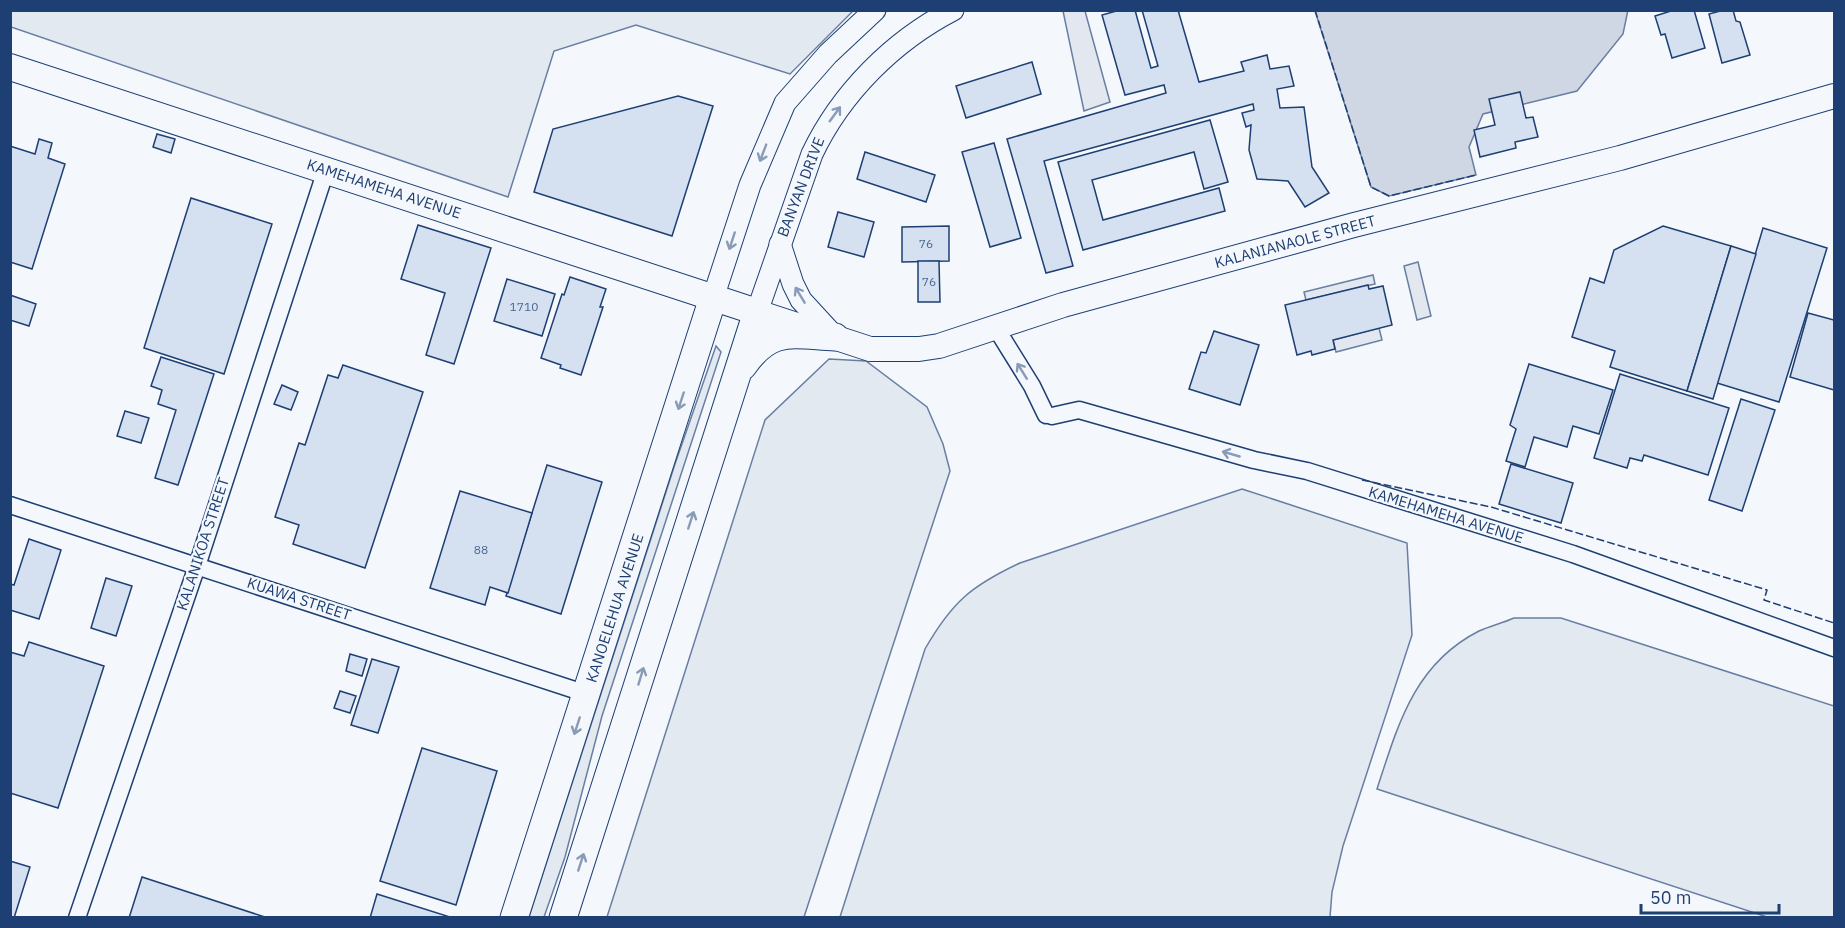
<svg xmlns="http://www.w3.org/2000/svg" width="1845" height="928" viewBox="0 0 1845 928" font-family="'IBM Plex Sans',sans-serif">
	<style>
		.green { fill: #e3e9f0; stroke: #687fa3; stroke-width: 1.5 }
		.parking { fill: #e3e8f0; stroke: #687fa3; stroke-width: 1.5 }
		.water { fill: #cfd7e4; stroke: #687fa3; stroke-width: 1.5 }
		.building { fill: #d5e0f0; stroke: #1d3f73; stroke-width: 1.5 }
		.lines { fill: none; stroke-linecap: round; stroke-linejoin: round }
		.minor-casing { stroke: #1d3f73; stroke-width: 19 }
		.tertiary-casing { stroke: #1d3f73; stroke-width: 23 }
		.secondary-casing { stroke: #1d3f73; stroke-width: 26 }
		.primary-casing { stroke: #1d3f73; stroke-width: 28 }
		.trunk-casing { stroke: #1d3f73; stroke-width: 29 }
		.minor { stroke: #f4f7fb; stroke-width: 16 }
		.tertiary { stroke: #f4f7fb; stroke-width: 21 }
		.secondary { stroke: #f4f7fb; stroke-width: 24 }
		.primary { stroke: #f4f7fb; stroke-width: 26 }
		.trunk { stroke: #f4f7fb; stroke-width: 27 }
		.fence { stroke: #1d3f73; stroke-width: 1.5; stroke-dasharray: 8 3; stroke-linecap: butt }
		.oneway { stroke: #889bb7 }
		.labels { text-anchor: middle; stroke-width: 4.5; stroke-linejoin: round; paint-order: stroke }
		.number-label { font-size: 12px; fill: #4b6792 }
		.street-label { font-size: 15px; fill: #1d3f73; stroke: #f4f7fb }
	</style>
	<rect width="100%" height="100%" fill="#f4f7fb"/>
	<g class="green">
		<path d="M11,10H853V11L790,74L636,25L554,51L508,197L11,27Z"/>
		<path d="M716,346L721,352L602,716L565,857L544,917H529L675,464Z"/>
		<path d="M829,359L866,361L927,407L943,444L950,471L804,917H607L765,420Z"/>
		<path d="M1242,489L1407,543L1412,635L1343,846L1332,892L1330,917H840L925,649C952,602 971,586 1020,563Z"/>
		<path d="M1514,618H1561L1834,706V917H1767L1377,789C1398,725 1414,664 1479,631C1490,626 1503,623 1514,618Z"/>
	</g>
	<g class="parking">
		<path d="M1063,11H1085L1110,102L1084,111Z"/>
		<path d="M1418,262L1431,316L1417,320L1404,266Z"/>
		<path d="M1373,275L1375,284L1306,300L1304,292Z"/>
		<path d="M1379,328L1382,340L1336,352L1333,340Z"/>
	</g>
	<path class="water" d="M1628,10L1623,34L1577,91L1483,114L1469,147L1476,175L1389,196L1371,187L1315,11Z"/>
	<g class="building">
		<path d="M1120,10H1135L1151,68L1158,66L1142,10H1178L1199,82L1244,71L1241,62L1267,55L1270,69L1289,66L1294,86L1277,89L1280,108L1304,107L1312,167L1329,193L1305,207L1288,181L1257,179L1249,150L1251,125L1246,127L1242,113L1254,110L1253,104L1044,161L1073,266L1046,273L1007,139L1166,93L1164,85L1125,95L1102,15Z"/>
		<path d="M1674,10H1694L1705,48L1672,58L1665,34L1661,35L1655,16Z"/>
		<path d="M1724,10H1733L1736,21L1740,22L1750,55L1722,63L1709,14Z"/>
		<path d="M1032,62L1041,94L966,118L956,86Z"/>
		<path d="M1520,92L1526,118L1533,117L1538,137L1515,142L1516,148L1480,157L1474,130L1495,125L1489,99Z"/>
		<path d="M678,96L713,106L672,236L534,192L553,129Z"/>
		<path d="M1210,120L1228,182L1204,189L1194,152L1092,180L1103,220L1219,188L1225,211L1083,250L1058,162Z"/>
		<path d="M157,134L175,139L171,153L153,147Z"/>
		<path d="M39,139L52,143L48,158L65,164L32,269L10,262V146L35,154Z"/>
		<path d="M994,143L1021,238L990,247L962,152Z"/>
		<path d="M865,152L935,175L926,202L857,179Z"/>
		<path d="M191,198L272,224L224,374L144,348Z"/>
		<path d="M838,212L874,222L864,257L828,247Z"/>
		<path d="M418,225L491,248L454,364L426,355L445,293L401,279Z"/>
		<path d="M949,226V261L902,262V227Z"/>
		<path d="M1663,226L1731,246L1687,391L1610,367L1615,351L1572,337L1590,278L1604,283L1614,250Z"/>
		<path d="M1763,228L1827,248L1779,402L1717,383Z"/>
		<path d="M1731,246L1756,254L1713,399L1687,391Z"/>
		<path d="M918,261H939L940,302H918Z"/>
		<path d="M570,277L606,289L600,307H603L581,375L560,368L561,365L541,358L562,294L564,295Z"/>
		<path d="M507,279L555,294L542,336L494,321Z"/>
		<path d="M1368,285L1369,289L1383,286L1392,325L1333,340L1335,349L1312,355L1311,351L1297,355L1285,305Z"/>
		<path d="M10,295L36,304L29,326L10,320Z"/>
		<path d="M1808,313L1834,320V390L1790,377Z"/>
		<path d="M1214,331L1259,345L1240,405L1189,389L1201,352L1206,353Z"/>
		<path d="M161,357L214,374L178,485L155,478L176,410L158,404L162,390L151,386Z"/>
		<path d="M1529,364L1613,390L1599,434L1573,426L1567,447L1534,437L1525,467L1506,461L1516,429L1510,425Z"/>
		<path d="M343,365L423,392L365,568L293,544L299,525L275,517L299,443L305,445L328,375L338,378Z"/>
		<path d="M1620,374L1729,408L1708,475L1644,455L1642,461L1630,458L1627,468L1594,458Z"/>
		<path d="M282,385L298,392L291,410L274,404Z"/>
		<path d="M1741,399L1775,410L1742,511L1709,500Z"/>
		<path d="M125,411L149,418L141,443L117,436Z"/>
		<path d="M1511,464L1573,483L1561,523L1499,504Z"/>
		<path d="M547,465L602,482L561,614L506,596Z"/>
		<path d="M460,491L532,513L508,593L490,587L485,605L430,588Z"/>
		<path d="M29,539L61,550L39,619L10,610V584L14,585Z"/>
		<path d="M106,578L132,586L116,636L91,628Z"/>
		<path d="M29,642L104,666L58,808L10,793V652L24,656Z"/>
		<path d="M350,654L367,659L362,676L346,671Z"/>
		<path d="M372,659L399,667L378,733L351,725Z"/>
		<path d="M340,691L356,696L350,713L334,708Z"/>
		<path d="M422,748L497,771L456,905L380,881Z"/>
		<path d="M10,861L30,867L14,918H10Z"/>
		<path d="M142,877L268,918H129Z"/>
		<path d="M377,894L450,917V918H370Z"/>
	</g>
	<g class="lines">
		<defs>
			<g id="minor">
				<path d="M996,328L1032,386L1046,415"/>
				<path d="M1052,416L1079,410L1254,460L1307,471L1573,554L1834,648"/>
				<path d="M10,505L587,694"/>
				<path d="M77,918L197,566L326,170"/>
			</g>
			<g id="tertiary">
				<path d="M780,244L793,284L801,300L835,337"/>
				<path d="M713,298L750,185L785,103L828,54L875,10"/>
				<path d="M757,312L812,154C841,93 893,41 953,10"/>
			</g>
			<path id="secondary" d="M757,312L870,349H919L939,346L1063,305L1354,225L1620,158L1834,96"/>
			<path id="primary" d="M10,67L757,312"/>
			<g id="trunk">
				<path d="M743,366C771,326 792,335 835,337"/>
				<path d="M514,918L713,298"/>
				<path d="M563,918L757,312"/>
			</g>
		</defs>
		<use href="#minor" class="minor-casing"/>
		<use href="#tertiary" class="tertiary-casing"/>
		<use href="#secondary" class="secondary-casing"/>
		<use href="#primary" class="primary-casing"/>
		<use href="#trunk" class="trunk-casing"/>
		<use href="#minor" class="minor"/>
		<use href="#tertiary" class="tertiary"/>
		<use href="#secondary" class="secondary"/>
		<use href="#primary" class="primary"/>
		<use href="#trunk" class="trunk"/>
		<g class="fence">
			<path d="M1315,10L1371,187L1389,196L1476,175"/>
			<path d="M1362,480L1491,507L1767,590L1764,600L1834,623"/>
		</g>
	</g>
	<defs><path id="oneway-shaft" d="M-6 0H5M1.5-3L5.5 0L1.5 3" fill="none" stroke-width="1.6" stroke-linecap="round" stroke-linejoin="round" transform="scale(1.5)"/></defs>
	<g class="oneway">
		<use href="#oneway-shaft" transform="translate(835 114) rotate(-54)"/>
		<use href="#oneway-shaft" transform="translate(763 153) rotate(111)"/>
		<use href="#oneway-shaft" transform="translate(732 241) rotate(108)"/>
		<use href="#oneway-shaft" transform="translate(800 295) rotate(-121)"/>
		<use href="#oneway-shaft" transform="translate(1022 371) rotate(-122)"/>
		<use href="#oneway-shaft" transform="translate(681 401) rotate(108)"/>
		<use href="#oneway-shaft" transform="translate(1231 454) rotate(-164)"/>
		<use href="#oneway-shaft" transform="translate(691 520) rotate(-72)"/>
		<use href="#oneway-shaft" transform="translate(641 676) rotate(-73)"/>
		<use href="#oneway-shaft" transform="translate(577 726) rotate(108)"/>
		<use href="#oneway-shaft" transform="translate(581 862) rotate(-72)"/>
	</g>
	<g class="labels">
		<g class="number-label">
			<text x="926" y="248">76</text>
			<text x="929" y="286">76</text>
			<text x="524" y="311">1710</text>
			<text x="481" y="554">88</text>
		</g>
		<g class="street-label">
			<text transform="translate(801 187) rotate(-69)" y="5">BANYAN DRIVE</text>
			<text transform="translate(384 189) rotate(18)" y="5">KAMEHAMEHA AVENUE</text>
			<text transform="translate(1295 242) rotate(-15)" y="5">KALANIANAOLE STREET</text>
			<text transform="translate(1446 515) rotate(17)" y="5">KAMEHAMEHA AVENUE</text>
			<text transform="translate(203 544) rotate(-72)" y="5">KALANIKOA STREET</text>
			<text transform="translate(299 599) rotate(18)" y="5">KUAWA STREET</text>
			<text transform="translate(615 608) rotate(-72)" y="5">KANOELEHUA AVENUE</text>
		</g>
	</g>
	<rect width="1845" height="928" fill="none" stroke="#1d3f73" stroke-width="24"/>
	<path d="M1641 904v9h138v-9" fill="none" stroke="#1d3f73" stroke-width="3"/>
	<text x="1650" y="904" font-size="18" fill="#1d3f73" stroke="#f4f7fb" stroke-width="4.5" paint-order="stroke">50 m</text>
</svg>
